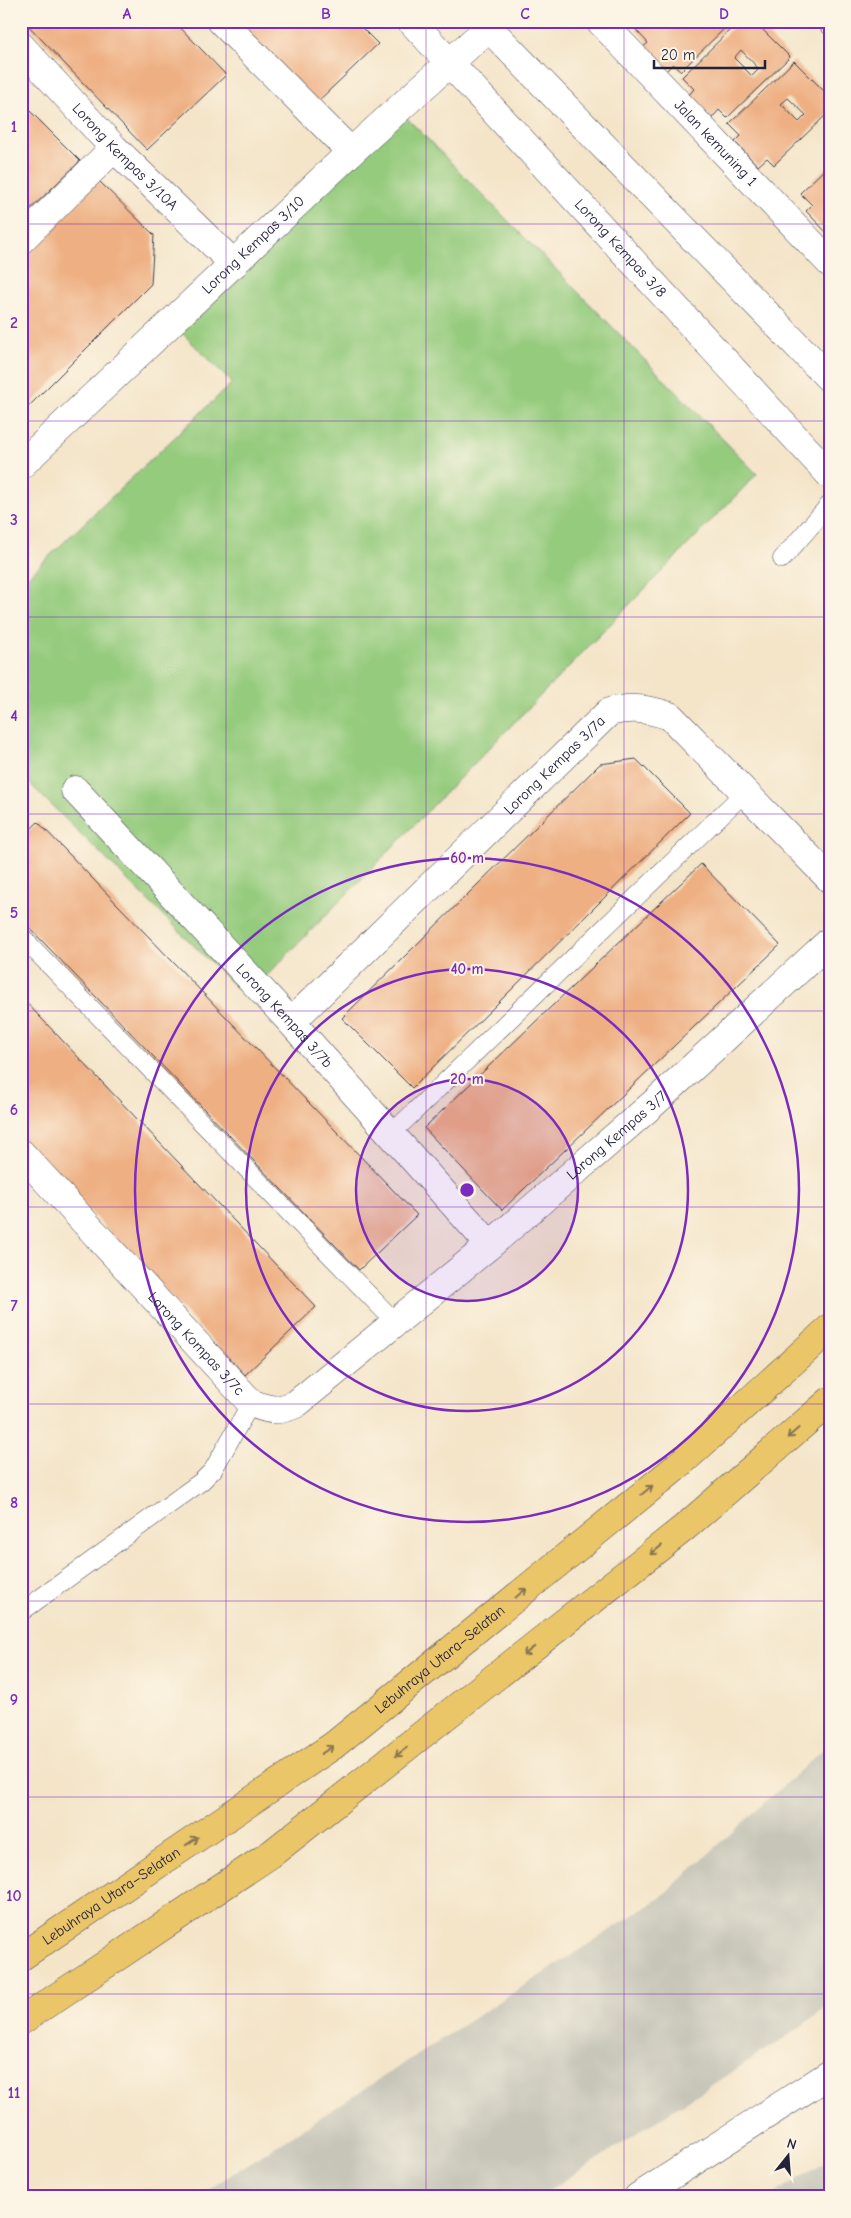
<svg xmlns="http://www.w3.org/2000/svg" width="851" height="2218" viewBox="0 0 851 2218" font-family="'Comic Neue',sans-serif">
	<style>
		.industrial { fill: #c6c5b8 }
		.green { fill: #94cb7d; stroke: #5b765c }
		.building { fill: #eeaf82; fill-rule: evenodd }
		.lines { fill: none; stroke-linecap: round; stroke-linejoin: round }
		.service-casing { stroke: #423f50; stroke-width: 19 }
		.minor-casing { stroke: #423f50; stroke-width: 29 }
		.motorway-casing { stroke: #423f50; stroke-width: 29 }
		.service { stroke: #fff; stroke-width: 18 }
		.minor { stroke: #fff; stroke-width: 28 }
		.motorway { stroke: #ebc669; stroke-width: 28 }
		.oneway { stroke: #867452 }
		.grid { fill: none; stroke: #7b2cbf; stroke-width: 1; stroke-opacity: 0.55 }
		.ring { fill: none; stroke: #7b2cbf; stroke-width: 2.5 }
		.labels { text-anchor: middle; stroke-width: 4; stroke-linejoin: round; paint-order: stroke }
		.street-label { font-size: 15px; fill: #22223b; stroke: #fcf5e5 }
		.centre { fill: #7b2cbf; stroke: #fcf5e5; stroke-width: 2.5 }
		.ring-label { font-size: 15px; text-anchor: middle; font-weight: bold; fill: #7b2cbf; stroke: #fcf5e5; stroke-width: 4; stroke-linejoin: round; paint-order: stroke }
		.neatline { fill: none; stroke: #7b2cbf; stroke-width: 2 }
		.grid-label { font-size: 16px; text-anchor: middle; font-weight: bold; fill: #7b2cbf }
	</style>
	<rect width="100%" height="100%" fill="#fcf5e5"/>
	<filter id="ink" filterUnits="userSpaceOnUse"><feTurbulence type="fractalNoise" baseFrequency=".02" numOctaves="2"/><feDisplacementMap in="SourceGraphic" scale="10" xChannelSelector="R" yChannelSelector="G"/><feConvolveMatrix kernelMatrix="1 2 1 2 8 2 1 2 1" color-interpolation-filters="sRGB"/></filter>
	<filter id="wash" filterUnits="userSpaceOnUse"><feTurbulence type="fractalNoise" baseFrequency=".0096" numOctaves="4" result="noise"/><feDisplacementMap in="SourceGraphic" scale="20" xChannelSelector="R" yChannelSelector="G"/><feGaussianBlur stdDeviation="1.12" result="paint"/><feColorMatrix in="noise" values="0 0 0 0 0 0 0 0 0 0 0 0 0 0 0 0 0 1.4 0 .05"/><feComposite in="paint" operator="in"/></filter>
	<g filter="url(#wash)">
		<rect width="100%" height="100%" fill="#f4e5c9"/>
		<g class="industrial">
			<path d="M830,1743V2005L792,2033L539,2197H197L660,1898Z"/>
			<path d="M830,2159V2197H769Z"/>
		</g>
		<path class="green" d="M403,114L757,474L246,997L21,775V583L232,383L177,328Z"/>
		<g id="blocks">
			<g class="building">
				<path d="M24,21H174L226,75L147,150Z"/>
				<path d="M234,21H355L378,44L314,105Z"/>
				<path d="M645,21H699L706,29L713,21H732L681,71L673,64L665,72L642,48L648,43L636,30Z"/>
				<path d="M739,21H754L790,57L727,118L719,110L711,119L688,96L694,89L682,77ZM741,50L759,69L752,76L734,58Z"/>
				<path d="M794,61L830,97V111L774,165L767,158L758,166L735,142L741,136L729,124ZM788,98L806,115L799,122L781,104Z"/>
				<path d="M21,102L80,161L21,218Z"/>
				<path d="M830,164V236L806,211L812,205L800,193Z"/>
				<path d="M96,178L154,235L151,284L21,414V253Z"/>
				<path d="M636,759L690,813L412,1088L342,1018L600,764Z"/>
				<path d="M38,822L417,1215L359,1270L21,919V838Z"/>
				<path d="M701,864L780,945L502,1210L424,1128Z"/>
				<path d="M21,997L316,1307L245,1375L21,1139Z"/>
			</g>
		</g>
	</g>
	<g filter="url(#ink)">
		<use href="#blocks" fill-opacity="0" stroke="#423f50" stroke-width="1"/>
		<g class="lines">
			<defs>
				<g id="service">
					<path d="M825,21L830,26"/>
					<path d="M782,559L830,504"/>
					<path d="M21,936L397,1324"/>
					<path d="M391,1134L745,792"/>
					<path d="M21,1612L202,1481L213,1470L251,1403"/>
				</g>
				<g id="minor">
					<path d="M221,21L351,152"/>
					<path id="s1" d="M411,21L830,475"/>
					<path d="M482,21L830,379"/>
					<path id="s2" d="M600,21L830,263"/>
					<path id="s3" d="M21,46L114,148L234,264"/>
					<path d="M21,240L114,148"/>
					<path id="s4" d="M21,465L351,152L488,28"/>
					<path id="s5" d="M75,790L291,1022L490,1245"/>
					<path id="s6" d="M291,1022L609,712C632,706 648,709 670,716L830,879"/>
					<path id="s7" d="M21,1153L251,1403C271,1411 277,1412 296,1404L490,1245L654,1103L830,941"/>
					<path d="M638,2197L830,2074"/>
				</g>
				<g id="motorway">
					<path id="s8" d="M21,1957L334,1745L674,1469L830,1328"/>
					<path d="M21,2021L271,1854L684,1528L830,1401"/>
				</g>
			</defs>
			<use href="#service" class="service-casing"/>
			<use href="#minor" class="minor-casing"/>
			<use href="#motorway" class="motorway-casing"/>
			<use href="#service" class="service"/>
			<use href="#minor" class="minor"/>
			<use href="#motorway" class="motorway"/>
		</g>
		<defs><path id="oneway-shaft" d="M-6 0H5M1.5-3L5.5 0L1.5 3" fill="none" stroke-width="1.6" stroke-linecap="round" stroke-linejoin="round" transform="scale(1.25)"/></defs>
		<g class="oneway">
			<use href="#oneway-shaft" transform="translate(793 1433) rotate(139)"/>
			<use href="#oneway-shaft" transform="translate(647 1490) rotate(-39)"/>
			<use href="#oneway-shaft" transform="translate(656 1550) rotate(142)"/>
			<use href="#oneway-shaft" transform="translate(521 1593) rotate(-39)"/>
			<use href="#oneway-shaft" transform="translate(529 1651) rotate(142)"/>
			<use href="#oneway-shaft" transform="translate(327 1750) rotate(-34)"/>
			<use href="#oneway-shaft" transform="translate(401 1752) rotate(142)"/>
			<use href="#oneway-shaft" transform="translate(192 1841) rotate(-34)"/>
		</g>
	</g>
	<path class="grid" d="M226,21V2197M426,21V2197M624,21V2197M21,224H830M21,421H830M21,617H830M21,814H830M21,1011H830M21,1207H830M21,1404H830M21,1601H830M21,1797H830M21,1994H830"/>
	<circle cx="467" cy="1190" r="111" fill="#7b2cbf" fill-opacity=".12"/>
	<g class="ring">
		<circle cx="467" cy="1190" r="111"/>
		<circle cx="467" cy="1190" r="221"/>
		<circle cx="467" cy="1190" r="332"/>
	</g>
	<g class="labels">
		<g class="street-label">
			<text dy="5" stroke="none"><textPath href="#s2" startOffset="168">Jalan kemuning 1</textPath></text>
			<text dy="5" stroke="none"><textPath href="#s3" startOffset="152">Lorong Kempas 3/10A</textPath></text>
			<text dy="5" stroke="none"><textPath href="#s4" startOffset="320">Lorong Kempas 3/10</textPath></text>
			<text dy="5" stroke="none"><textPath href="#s1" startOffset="309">Lorong Kempas 3/8</textPath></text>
			<text dy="5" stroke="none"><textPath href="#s6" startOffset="368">Lorong Kempas 3/7a</textPath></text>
			<text dy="5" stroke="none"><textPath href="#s5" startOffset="308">Lorong Kempas 3/7b</textPath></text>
			<text dy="5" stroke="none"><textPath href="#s7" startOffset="805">Lorong Kempas 3/7</textPath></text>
			<text dy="5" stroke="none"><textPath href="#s7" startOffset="259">Lorong Kompas 3/7c</textPath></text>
			<text dy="5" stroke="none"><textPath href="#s8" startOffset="514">Lebuhraya Utara–Selatan</textPath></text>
			<text dy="5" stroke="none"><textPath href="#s8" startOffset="109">Lebuhraya Utara–Selatan</textPath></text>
		</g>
	</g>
	<circle cx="467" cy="1190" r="8" class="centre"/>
	<g class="ring-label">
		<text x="467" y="863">60 m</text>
		<text x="467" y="974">40 m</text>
		<text x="467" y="1084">20 m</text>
	</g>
	<rect width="851" height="2218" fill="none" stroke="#fcf5e5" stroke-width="55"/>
	<g transform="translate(788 2156) rotate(17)" stroke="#fcf5e5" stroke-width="4" paint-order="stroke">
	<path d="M0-4L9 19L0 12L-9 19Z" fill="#22223b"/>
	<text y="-8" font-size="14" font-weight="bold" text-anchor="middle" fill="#22223b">N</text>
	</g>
	<path d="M654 60v8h111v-8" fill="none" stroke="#22223b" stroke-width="2.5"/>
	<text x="661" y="60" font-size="15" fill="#22223b" stroke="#fcf5e5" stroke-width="4" paint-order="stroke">20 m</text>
	<rect x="28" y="28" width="796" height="2162" class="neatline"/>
	<g class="grid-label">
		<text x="127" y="19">A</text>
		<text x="326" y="19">B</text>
		<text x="525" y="19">C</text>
		<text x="724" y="19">D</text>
		<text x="14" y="132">1</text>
		<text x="14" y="328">2</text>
		<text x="14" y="525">3</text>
		<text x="14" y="721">4</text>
		<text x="14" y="918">5</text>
		<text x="14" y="1115">6</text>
		<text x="14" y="1311">7</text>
		<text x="14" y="1508">8</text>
		<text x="14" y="1705">9</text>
		<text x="14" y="1901">10</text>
		<text x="14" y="2098">11</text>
	</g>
</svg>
